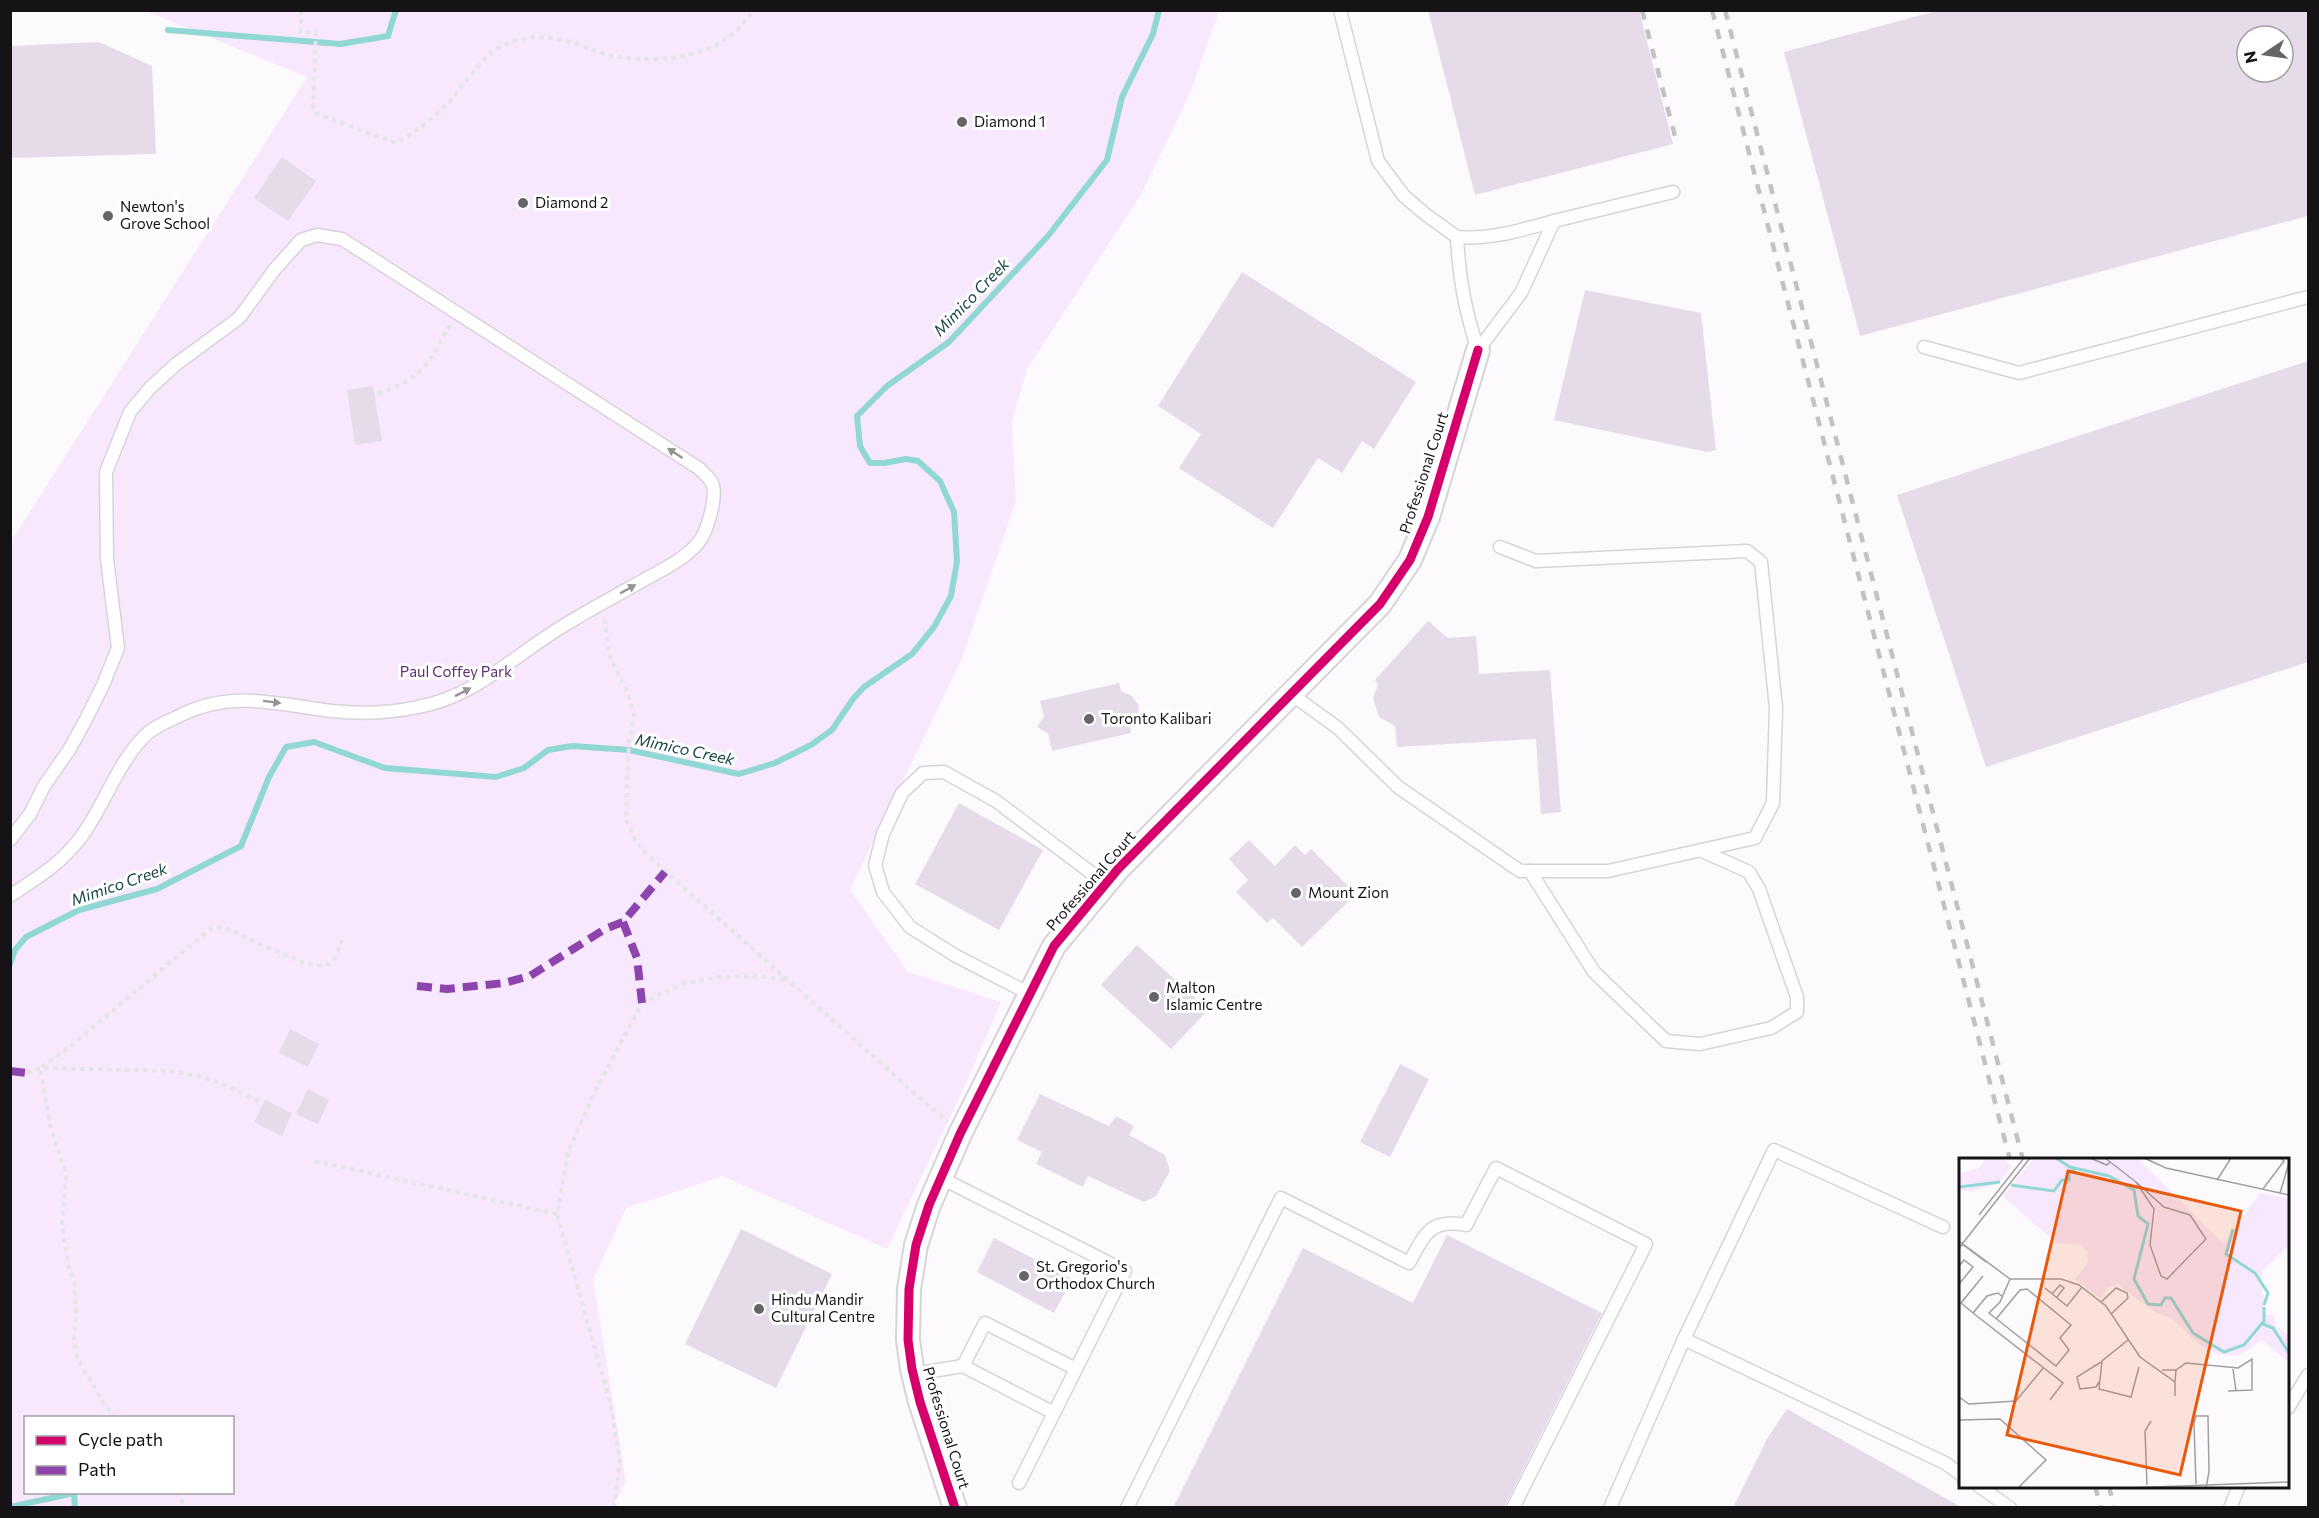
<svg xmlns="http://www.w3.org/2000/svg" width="2319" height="1518" viewBox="0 0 2319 1518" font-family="Commissioner,sans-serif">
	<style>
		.green { fill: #f8e8fd; fill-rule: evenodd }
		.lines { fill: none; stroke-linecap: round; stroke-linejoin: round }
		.stream { stroke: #91d8d5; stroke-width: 6 }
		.building { fill: #e5dbe9; fill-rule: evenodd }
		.lane-casing { stroke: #d7d4d8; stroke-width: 15 }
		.street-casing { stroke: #d7d4d8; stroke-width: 26 }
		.path { stroke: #e5e5e5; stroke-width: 4; stroke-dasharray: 4.5 4.5; stroke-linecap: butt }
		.lane { stroke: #fffeff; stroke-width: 12 }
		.street { stroke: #fffeff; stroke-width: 22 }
		.rail { stroke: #c2c2c2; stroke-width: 4.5; stroke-dasharray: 10 10; stroke-linecap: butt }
		.quiet { stroke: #8e44ad; stroke-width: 8; stroke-dasharray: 15 8; stroke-linecap: butt }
		.cycleway-casing { stroke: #fff; stroke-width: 13 }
		.cycleway { stroke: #d6006c; stroke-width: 9 }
		.oneway { fill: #969497 }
		.poi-dot { fill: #676468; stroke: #fff; stroke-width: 2 }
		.labels { text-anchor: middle; stroke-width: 6; stroke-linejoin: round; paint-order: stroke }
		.poi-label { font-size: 15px; fill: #161317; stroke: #fff; text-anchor: start }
		.street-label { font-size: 15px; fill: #161317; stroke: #fff }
		.park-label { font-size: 15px; fill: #632c72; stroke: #fff }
		.water-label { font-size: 16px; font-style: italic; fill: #194745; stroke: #fff }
		.inset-river { fill: none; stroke: #91d8d5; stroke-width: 3 }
		.inset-road { fill: none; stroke: #a19ea2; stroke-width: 1.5 }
		.view { fill: #e8590c; fill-opacity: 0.15; stroke: #e8590c; stroke-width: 3 }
		.inset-edge { fill: none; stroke: #161317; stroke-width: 3 }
	</style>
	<rect width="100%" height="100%" fill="#fdfafe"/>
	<path class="green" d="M146,11H1219L1188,98L1140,196L1027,369L1012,421L1016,501L961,661L850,890L908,972L1001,1002L964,1088L887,1249L723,1176L626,1208L593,1280L626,1482L612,1507H11L10,543L307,77ZM26,1418H232V1492H26Z"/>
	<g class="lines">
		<g class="stream">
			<path d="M168,30L340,44L388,36L396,10"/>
			<path d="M10,964L15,950L26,937L79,910L157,889L241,846L269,777L286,747L314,742L385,768L496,777L524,768L548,750L572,746L629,750L739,774L775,763L811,745L832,730L853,699L864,687L912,654L934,627L951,596L957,561L954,512L940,481L918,461L906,459L884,463H870L860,446L857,416L887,386L949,342L1048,236L1107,160L1122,97L1153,34L1159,10"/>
			<path d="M10,1507L74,1493L75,1508"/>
		</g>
	</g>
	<g class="building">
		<path d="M1428,10H1639L1673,144L1475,195Z"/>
		<path d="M1940,10H2308V216L1860,336L1784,52ZM2247,36H2283V72H2247Z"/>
		<path d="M99,42L152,66L156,154L10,158V46Z"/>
		<path d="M282,157L316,181L288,221L254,198Z"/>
		<path d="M1242,272L1416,382L1374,449L1362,441L1342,473L1318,458L1273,528L1179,468L1201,434L1158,406Z"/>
		<path d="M1585,290L1701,313L1716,450L1707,452L1554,420Z"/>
		<path d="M2308,361V662L1986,767L1897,495Z"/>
		<path d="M373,386L382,441L355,445L347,390Z"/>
		<path d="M1428,621L1448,638L1476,636L1479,674L1550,670L1561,812L1541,814L1536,739L1397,747L1395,726L1379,717L1373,698L1378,685L1375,680Z"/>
		<path d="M1119,683L1121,691L1132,696L1139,706L1137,717L1130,725L1131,733L1052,751L1048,733L1037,727L1044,717L1040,701Z"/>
		<path d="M959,803L1043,850L999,930L915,884Z"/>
		<path d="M1249,840L1275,866L1295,845L1305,855L1311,849L1356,894L1302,947L1273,918L1267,923L1236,892L1248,880L1229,859Z"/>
		<path d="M1137,945L1208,1010L1171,1049L1101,985Z"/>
		<path d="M290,1029L319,1044L308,1067L279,1053Z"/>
		<path d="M1400,1064L1429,1079L1390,1157L1360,1142Z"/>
		<path d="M308,1089L329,1100L318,1124L296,1114Z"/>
		<path d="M1040,1094L1109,1126L1116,1116L1134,1126L1129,1135L1165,1155L1170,1171L1156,1196L1144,1202L1088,1176L1083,1187L1036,1164L1042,1152L1017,1140Z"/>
		<path d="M265,1100L292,1113L282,1136L254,1122Z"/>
		<path d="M741,1229L832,1274L776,1388L685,1344Z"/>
		<path d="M1447,1235L1602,1313L1504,1508H1173L1303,1248L1413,1303Z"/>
		<path d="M994,1238L1072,1279L1054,1313L977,1272Z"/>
		<path d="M1787,1409L1963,1508H1733L1767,1439Z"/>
	</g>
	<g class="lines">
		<defs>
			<g id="lane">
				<path d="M1340,10L1378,161L1404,196L1425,214L1457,237"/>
				<path d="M1924,347L2019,373L2308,297"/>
				<path d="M1478,350L1521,293L1554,221L1673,192"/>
				<path d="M1478,350C1465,310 1459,279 1457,237C1490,240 1522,230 1554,221"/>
				<path d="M1291,694L1338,728L1398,787L1520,871H1608L1755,838L1773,803L1776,708L1761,562L1747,551L1536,561L1500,547"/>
				<path d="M10,840L30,814L44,786L69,750L84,723L103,685L118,648L107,559L106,472L130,412L150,388L175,365L239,318L275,269L301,240L317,235L342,239L700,469C704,474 710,478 712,483C718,496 707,533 698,543C684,560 660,571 642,581C615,596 589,610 563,626C515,655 475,697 418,707C390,713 360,714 332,711C279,705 232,689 181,715C171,720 158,725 149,732C114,763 103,815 71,849C54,868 32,881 10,896"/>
				<path d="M1530,871L1594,972L1666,1041L1700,1044L1771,1028L1797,1012V997L1759,889L1749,872L1700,850"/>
				<path d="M1030,994L956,956L910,927L883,892L875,865L883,834L902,793L923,773L944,772L996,801L1106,884"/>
				<path d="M941,1178L1125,1271L1019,1483"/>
				<path d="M1684,1339L1945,1463L1960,1474"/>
				<path d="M913,1374L963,1366"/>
				<path d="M2288,1408L2308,1375"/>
				<path d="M1054,1413L963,1366L985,1323L1076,1369"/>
				<path d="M1979,1486L2010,1508"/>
				<path d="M1127,1508L1281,1198L1409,1263C1425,1234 1430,1218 1466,1225L1496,1168L1646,1244L1513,1508"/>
				<path d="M1610,1508L1684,1339L1774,1150L1943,1227"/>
				<path d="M2230,1508L2239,1486"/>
			</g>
			<path id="street" d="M955,1508L920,1402L912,1369L908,1340L909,1289L916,1245L929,1205L960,1134L1054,946L1118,869L1380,604L1410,560L1428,517L1478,350"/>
		</defs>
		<use href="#lane" class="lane-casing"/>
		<use href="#street" class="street-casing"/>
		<g class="path">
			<path d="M301,10V32L316,33L313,106L317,114L396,143C416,131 434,118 450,101C469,80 482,52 511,42C536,33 562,38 586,47C594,50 603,54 612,56C663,64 724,59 753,10"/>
			<path d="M378,393C423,379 428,364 450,325"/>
			<path d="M604,619L610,657L628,694L634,716L629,741L626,820L634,838L643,851L947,1122"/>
			<path d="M27,1073L40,1068L171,1071L202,1077L229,1086L262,1103"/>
			<path d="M315,1161L557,1214"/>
			<path d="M116,1418L105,1405L77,1358L74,1340L76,1314L75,1285L68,1264L62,1226L66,1174L50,1125L40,1068L68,1048L210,929L219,927L229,929C246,937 313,973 329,964C336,960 339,947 342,940"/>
			<path d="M176,1492L186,1508"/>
			<path d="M614,1508L620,1459L610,1402L557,1214L568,1152L593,1095L642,1003L681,984L718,977L754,976L786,980"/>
		</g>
		<use href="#lane" class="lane"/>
		<use href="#street" class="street"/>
		<g class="rail">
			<path d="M1642,10L1676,140"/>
			<path d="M1712,10L2010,1160"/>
			<path d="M1725,10L2023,1160"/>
			<path d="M2095,1486L2101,1508"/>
			<path d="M2109,1486L2114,1508"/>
		</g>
		<g class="quiet">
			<path d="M623,922L637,958L642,1003"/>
			<path d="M417,986L447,989L504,983L530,976L605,929L623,922L665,872"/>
			<path d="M10,1071L27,1073"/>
		</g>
		<defs>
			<path id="cycleway" d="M955,1508L920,1402L912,1369L908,1340L909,1289L916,1245L929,1205L960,1134L1054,946L1118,869L1380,604L1410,560L1428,517L1478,350"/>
		</defs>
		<use href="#cycleway" class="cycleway-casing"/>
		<use href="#cycleway" class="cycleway"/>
	</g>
	<defs><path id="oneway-solid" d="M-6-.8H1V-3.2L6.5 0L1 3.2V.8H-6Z" transform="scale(1.5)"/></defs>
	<g class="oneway">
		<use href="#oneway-solid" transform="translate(675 453) rotate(-147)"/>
		<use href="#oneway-solid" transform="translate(628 589) rotate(-29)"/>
		<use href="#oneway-solid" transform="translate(463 692) rotate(-27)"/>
		<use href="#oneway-solid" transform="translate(272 702) rotate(7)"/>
	</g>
	<g class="poi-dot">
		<circle cx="962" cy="122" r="6"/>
		<circle cx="523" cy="203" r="6"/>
		<circle cx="108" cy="216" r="6"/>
		<circle cx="1089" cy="719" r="6"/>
		<circle cx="1296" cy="893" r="6"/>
		<circle cx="1154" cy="997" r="6"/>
		<circle cx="1024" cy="1276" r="6"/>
		<circle cx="759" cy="1309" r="6"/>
	</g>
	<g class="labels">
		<g class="poi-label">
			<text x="974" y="127">Diamond 1</text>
			<text x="535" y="208">Diamond 2</text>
			<text x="120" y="212">Newton's<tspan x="120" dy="17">Grove School</tspan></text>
			<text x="1101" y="724">Toronto Kalibari</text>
			<text x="1308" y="898">Mount Zion</text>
			<text x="1166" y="993">Malton<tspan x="1166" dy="17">Islamic Centre</tspan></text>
			<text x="1036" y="1272">St. Gregorio's<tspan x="1036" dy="17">Orthodox Church</tspan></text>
			<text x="771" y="1305">Hindu Mandir<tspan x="771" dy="17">Cultural Centre</tspan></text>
		</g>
		<g class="street-label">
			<text transform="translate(1424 473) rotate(-72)" y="5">Professional Court</text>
			<text transform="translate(1091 881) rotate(-49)" y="5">Professional Court</text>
			<text transform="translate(946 1428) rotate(73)" y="5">Professional Court</text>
		</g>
		<g class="park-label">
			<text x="456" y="677">Paul Coffey Park</text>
		</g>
		<g class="water-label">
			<text transform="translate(971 297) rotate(-46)" y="6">Mimico Creek</text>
			<text transform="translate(685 749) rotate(12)" y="6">Mimico Creek</text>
			<text transform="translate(119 884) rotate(-19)" y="6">Mimico Creek</text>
		</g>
	</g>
	<g transform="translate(1959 1158)">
		<rect width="330" height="330" fill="#fdfafe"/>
		<path d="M28,0H44L53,8L39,26L13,33L0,32V15L19,11ZM75,0H178L265,86L301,35L330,41V87L303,114V137L306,141L303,158L314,156L317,168L330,178V204L302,182L280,198L258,196L239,186L213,160L198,155L158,126L147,131L142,141L116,121L129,104L128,93L121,87L97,85L44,38Z" fill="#f8e8fd"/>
		<path class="inset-river" d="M97,0L111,9L150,18L175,32L179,58L189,66L175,121L189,146L202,147L206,140H212L234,175L265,194L285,187L305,163V149M52,27L95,33L103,22H110V14L116,11M0,29L41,24M274,71L267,96L296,115L309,135L305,147M304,166L314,170L330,195"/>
		<path class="inset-road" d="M131,0L148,7L151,4M146,0L177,24M185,0L207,10L330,37M258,22L272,0M177,24L205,49L231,57L247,81L208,121L202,118L191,87L195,51ZM304,31L325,3L322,0M321,35L330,5M20,57L65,0M0,83L51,121H102L120,127L147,148L181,199L216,224V238M3,86L27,104M0,90L71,0M0,108L5,102L14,109L0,126M86,130L108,148L123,129M93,136L101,127L105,130L98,139M44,139L39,135L28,138L14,155L104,225L91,242M142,144L157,130L168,135L169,140L152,156M14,155L2,145L24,118M37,161L61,132L68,131L112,167L101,180L110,192L97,208L30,155L41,144L51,121M169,182L143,203L140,231L172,239L180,209M274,211L277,233M203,212H217L216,223M217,212L227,205L279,210L293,201V232L269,233M140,224L137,229L121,231L118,219L142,204M0,239L10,246L57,243L85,209M0,262L41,261L87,302L59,330M237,326L235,265L237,258H249L250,314L247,330M188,327L186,273L192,263M168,330L330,324"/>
		<path class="view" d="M109,13L282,53L221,317L48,277Z"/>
		<rect width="330" height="330" class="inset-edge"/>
	</g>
	<rect width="2319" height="1518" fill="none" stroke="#161317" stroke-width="24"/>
	<rect x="24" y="1416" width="210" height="78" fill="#ffffff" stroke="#a2a1a2" stroke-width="1.5"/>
	<rect x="36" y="1436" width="30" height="9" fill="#d6006c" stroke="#a2a1a2" stroke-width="1.5"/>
	<text x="78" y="1446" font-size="18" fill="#161317">Cycle path</text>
	<rect x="36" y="1466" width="30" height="9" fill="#8e44ad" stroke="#a2a1a2" stroke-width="1.5"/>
	<text x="78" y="1476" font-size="18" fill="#161317">Path</text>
	<g transform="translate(2265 54) rotate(257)"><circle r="28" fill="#ffffff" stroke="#a2a1a2" stroke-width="1.5"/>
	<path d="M0-4.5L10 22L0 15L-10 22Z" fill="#676468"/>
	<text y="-9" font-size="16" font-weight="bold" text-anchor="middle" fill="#161317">N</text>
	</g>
</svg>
